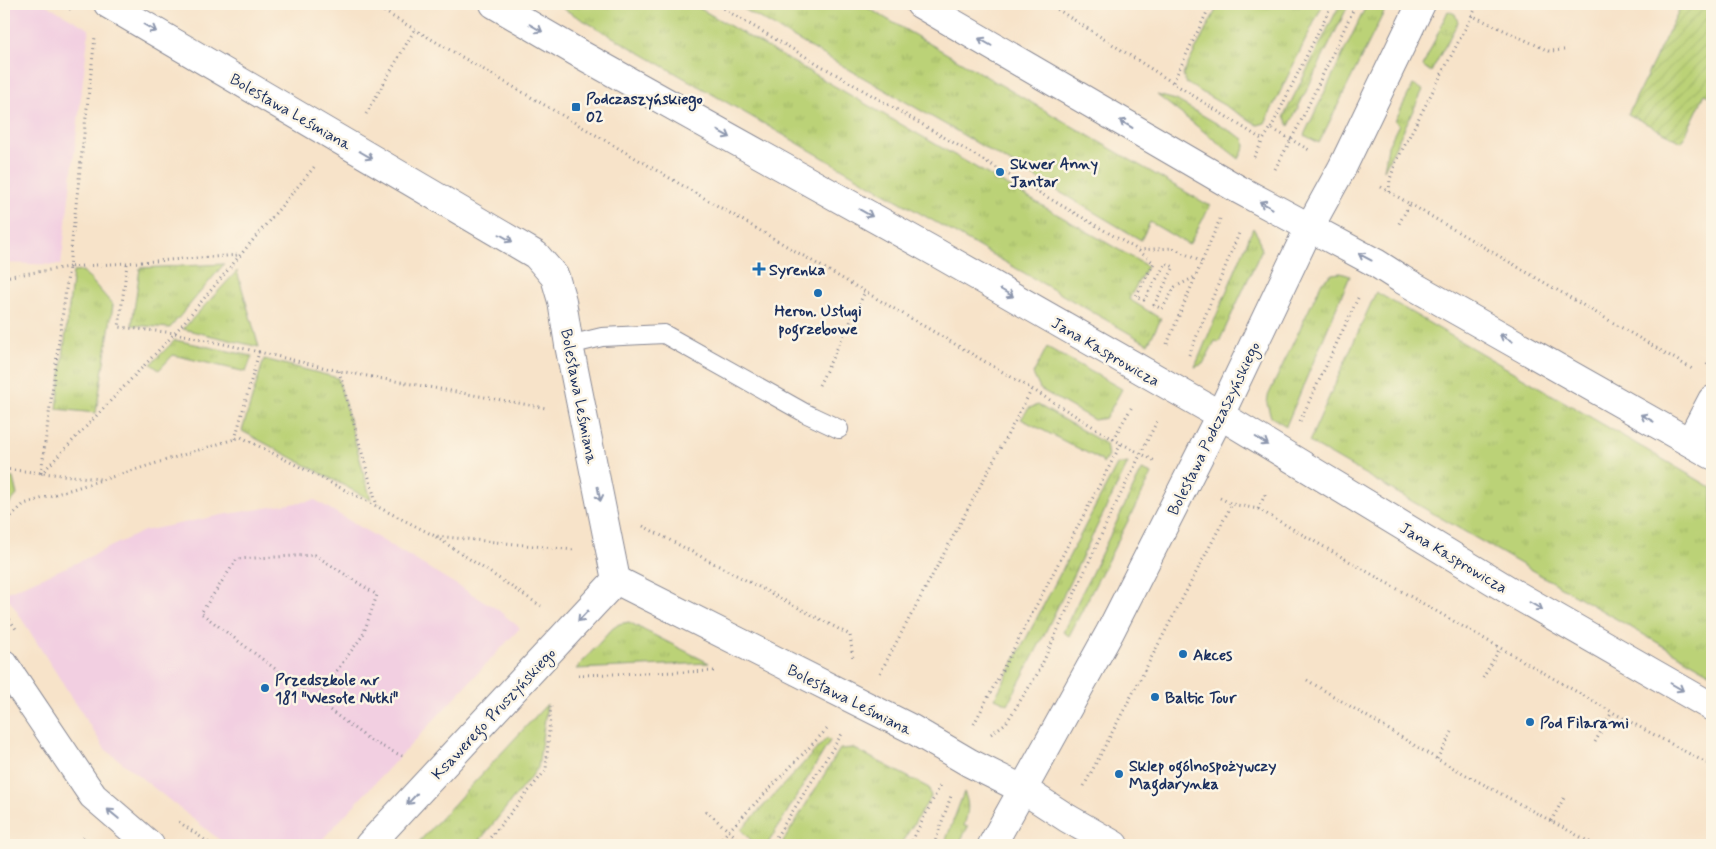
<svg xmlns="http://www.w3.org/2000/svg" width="1716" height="849" viewBox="0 0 1716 849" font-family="Mynerve,sans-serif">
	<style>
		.built { fill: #f2cfe1 }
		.grass { fill: url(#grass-tufts); stroke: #6b806a }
		.garden { fill: url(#garden-furrows); stroke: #6b806a }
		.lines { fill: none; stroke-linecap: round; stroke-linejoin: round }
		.service-casing { stroke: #898994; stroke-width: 20 }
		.minor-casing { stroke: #898994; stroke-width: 30 }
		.tertiary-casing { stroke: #898994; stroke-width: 30 }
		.path { stroke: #898994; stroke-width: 3; stroke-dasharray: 1 4; stroke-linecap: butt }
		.service { stroke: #fff; stroke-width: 18 }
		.minor { stroke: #fff; stroke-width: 28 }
		.tertiary { stroke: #fff; stroke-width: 28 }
		.oneway { stroke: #8d97ae }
		.poi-dot { fill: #1f6fb2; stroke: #fcf5e5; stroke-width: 2 }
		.labels { text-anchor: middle; stroke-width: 5; stroke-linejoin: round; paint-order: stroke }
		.poi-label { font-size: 16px; font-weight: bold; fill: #1b2f5e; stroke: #fcf5e5; text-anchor: start }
		.street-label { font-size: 16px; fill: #1b2f5e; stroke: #fcf5e5 }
	</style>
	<defs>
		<pattern id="grass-tufts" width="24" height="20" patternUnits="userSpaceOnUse" patternTransform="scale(1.25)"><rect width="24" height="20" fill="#bbd277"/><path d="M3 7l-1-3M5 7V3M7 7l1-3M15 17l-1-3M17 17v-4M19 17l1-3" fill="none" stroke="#a0b569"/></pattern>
		<pattern id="garden-furrows" width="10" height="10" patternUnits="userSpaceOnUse" patternTransform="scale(1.25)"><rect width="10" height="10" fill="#bbd277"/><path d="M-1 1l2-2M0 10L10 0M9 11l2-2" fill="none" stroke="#a0b569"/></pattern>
	</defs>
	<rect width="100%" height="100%" fill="#fcf5e5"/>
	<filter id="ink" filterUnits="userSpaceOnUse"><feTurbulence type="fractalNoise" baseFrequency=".02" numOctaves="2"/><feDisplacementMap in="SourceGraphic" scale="10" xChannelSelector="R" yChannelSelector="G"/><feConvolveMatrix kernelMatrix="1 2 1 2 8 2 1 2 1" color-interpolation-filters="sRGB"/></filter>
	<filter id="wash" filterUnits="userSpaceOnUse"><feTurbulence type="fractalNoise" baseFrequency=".0096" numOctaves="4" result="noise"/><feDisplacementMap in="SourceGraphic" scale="20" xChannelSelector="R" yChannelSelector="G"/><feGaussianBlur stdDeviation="1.12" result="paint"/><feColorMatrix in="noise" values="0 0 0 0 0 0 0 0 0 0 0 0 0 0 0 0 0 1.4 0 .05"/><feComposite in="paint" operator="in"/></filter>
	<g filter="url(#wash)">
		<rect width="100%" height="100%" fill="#f7e3c9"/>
		<g class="built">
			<path d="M4,4H45L89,29L61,265L4,263Z"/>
			<path d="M315,500L497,609L520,628L317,845H226L105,749L5,593L76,563L144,531L222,515Z"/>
		</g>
		<g class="grass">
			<path d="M555,4H692L1147,266L1129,299L1161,319L1148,344Z"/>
			<path d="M735,4H861L1210,206L1189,245L1150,222L1141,240L953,129Z"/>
			<path d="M1219,4H1323L1265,123L1258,125L1186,83L1183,74Z"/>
			<path d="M1367,4H1388L1319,143L1304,135Z"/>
			<path d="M1448,11L1455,14L1458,22L1431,72L1423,66Z"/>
			<path d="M1413,85L1423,90L1384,170L1388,146L1399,124L1395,121Z"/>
			<path d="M1157,95L1176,100L1244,139L1245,147L1239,159Z"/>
			<path d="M1253,228L1259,238L1261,251L1219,342L1215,341L1203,364L1195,367Z"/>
			<path d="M224,264L170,328L132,325L140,268Z"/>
			<path d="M83,271L113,305L96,413L57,409L73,272Z"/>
			<path d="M237,271L259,347L183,329Z"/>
			<path d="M1341,273L1350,276L1286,426L1271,417L1267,404L1268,396L1322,282L1332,274Z"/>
			<path d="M1376,292L1712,488V674L1309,442Z"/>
			<path d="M175,340L252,356L246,372L173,355L159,370L151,364Z"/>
			<path d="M1047,347L1122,389L1106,418L1094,420L1040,389L1033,374Z"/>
			<path d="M264,359L338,378L371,500L242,431Z"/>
			<path d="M1038,405L1106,444L1108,456L1103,464L1101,460L1021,419L1029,408Z"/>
			<path d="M1128,463L1039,645L1008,704L995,698L1117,465Z"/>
			<path d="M1142,470L1152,474L1069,636L1063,632Z"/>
			<path d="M4,477L13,478L17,495L4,510Z"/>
			<path d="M629,622L638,627L709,663L576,669L612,629L619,624Z"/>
			<path d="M547,704L538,768L476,845H416Z"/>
			<path d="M827,738L830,741L767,845H756L741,830Z"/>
			<path d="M853,748L929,788L931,797L900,845H781L840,749Z"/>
			<path d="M964,792C970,805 968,812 964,826L968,827L958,845H944Z"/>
		</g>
		<g class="garden">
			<path d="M1340,4H1349L1289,126L1284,116Z"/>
			<path d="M1682,4H1712V97L1705,94L1682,142L1628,114Z"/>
		</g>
	</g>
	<g filter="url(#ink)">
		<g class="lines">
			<defs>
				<path id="service" d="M569,345L602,337L664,334L805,413L839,429"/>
				<g id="minor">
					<path d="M108,4L536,255L555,277L562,301L569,345L616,580"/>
					<path d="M1690,442L1712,400"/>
					<path d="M616,580L912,729L970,763L1024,790L1067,818L1114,845"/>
					<path d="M4,664L93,796L150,845"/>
					<path d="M369,845L616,580"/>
				</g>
				<g id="tertiary">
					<path d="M494,4L580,54L937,253L1220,415L1515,594L1712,707"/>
					<path d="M920,4L1236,188L1376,263L1401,279L1712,455"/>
					<path d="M992,845L1110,632L1220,415L1309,228L1342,168L1421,4"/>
				</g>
			</defs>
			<use href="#service" class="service-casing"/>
			<use href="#minor" class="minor-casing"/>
			<use href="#tertiary" class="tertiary-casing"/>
			<g class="path">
				<path d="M61,4L72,10"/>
				<path d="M371,4L1032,389L1113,439L1157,462"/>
				<path d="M715,4L1138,250L1173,248L1202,262"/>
				<path d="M1049,4L1263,140L1271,128L1311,151"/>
				<path d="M1471,15L1549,51L1565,50"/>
				<path d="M1173,82L1211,4"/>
				<path d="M366,114L415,29"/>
				<path d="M1271,128L1332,4"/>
				<path d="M1254,157L1263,140"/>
				<path d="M1275,169L1300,123L1356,4"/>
				<path d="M1381,187L1410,204L1397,227"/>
				<path d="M1389,192L1390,179L1396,162L1478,4"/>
				<path d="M1410,204L1694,370"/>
				<path d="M1139,251L1154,263L1136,296L1144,300L1166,263L1174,267L1154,305L1162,309L1175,287L1195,277"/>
				<path d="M127,264L119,327L175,333L259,352"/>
				<path d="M4,277L69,267L95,37"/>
				<path d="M1167,344L1220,219"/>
				<path d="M1189,355L1240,231"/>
				<path d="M1707,365L1712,355"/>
				<path d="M339,371L377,506"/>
				<path d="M819,385L865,292"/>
				<path d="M1300,421L1359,296"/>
				<path d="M235,439L259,352L339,371L546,408"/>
				<path d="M1113,439L1133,405"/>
				<path d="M4,469L100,479"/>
				<path d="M41,473L69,267L240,255"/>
				<path d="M41,474L175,333L315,166"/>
				<path d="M1220,498L1232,504L1258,509L1612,712L1712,766"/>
				<path d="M1258,509L1266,493"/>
				<path d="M4,523L24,504L241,437L435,536L574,550"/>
				<path d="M643,526L850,635L853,659"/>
				<path d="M436,537L541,606"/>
				<path d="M4,611L16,629"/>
				<path d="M880,673L1032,389"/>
				<path d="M578,675L715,671"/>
				<path d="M1483,678L1500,648"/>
				<path d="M1307,680L1437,759L1595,845"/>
				<path d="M316,699L363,635L377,595L315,555L237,559L201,613L371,741L402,756"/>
				<path d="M974,724L1121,444"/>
				<path d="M991,734L1006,723L1038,673L1110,516L1158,419"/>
				<path d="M1595,742L1612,712"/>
				<path d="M1437,759L1452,732"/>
				<path d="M1084,786L1232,504"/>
				<path d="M706,811L745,845"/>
				<path d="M1551,821L1565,796"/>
				<path d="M179,822L212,845"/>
				<path d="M1149,842L1155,845"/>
				<path d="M77,845L84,837"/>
				<path d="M484,845L546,770L551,704"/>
				<path d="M715,845L828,728"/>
				<path d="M771,845L842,734"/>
				<path d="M910,845L940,786"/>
				<path d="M934,845L952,793"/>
			</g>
			<use href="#service" class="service"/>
			<use href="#minor" class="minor"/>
			<use href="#tertiary" class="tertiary"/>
		</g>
		<defs><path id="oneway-shaft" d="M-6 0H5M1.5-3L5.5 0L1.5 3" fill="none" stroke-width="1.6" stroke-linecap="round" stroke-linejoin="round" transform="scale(1.25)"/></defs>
		<g class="oneway">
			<use href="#oneway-shaft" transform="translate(150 28) rotate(30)"/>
			<use href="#oneway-shaft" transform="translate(536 28) rotate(30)"/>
			<use href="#oneway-shaft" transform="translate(985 42) rotate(-150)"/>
			<use href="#oneway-shaft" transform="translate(1126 124) rotate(-149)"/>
			<use href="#oneway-shaft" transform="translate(724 134) rotate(29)"/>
			<use href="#oneway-shaft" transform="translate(366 155) rotate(30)"/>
			<use href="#oneway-shaft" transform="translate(1266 205) rotate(-151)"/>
			<use href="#oneway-shaft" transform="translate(866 213) rotate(29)"/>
			<use href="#oneway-shaft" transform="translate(506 238) rotate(30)"/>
			<use href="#oneway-shaft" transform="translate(1365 257) rotate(-152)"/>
			<use href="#oneway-shaft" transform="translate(1007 293) rotate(30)"/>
			<use href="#oneway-shaft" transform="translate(1506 338) rotate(-151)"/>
			<use href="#oneway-shaft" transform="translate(1647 418) rotate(-151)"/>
			<use href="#oneway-shaft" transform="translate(1262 441) rotate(32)"/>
			<use href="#oneway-shaft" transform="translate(599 494) rotate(79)"/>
			<use href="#oneway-shaft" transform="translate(1536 606) rotate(30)"/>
			<use href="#oneway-shaft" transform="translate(583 616) rotate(133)"/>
			<use href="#oneway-shaft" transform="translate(1677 687) rotate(30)"/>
			<use href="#oneway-shaft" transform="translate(412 799) rotate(133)"/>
			<use href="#oneway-shaft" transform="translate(113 814) rotate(-140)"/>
		</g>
	</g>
	<g class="poi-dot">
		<rect x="571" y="102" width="10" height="10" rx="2.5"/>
		<circle cx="1000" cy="172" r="5"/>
		<path d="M756.5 261.5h5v5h5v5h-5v5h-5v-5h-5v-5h5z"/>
		<circle cx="818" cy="293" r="5"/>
		<circle cx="1183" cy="654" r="5"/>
		<circle cx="265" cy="688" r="5"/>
		<circle cx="1155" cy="697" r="5"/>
		<circle cx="1530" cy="722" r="5"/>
		<circle cx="1119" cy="774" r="5"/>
	</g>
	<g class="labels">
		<g class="poi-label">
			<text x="586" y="104">Podczaszyńskiego<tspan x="586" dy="18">02</tspan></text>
			<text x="1010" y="169">Skwer Anny<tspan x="1010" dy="18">Jantar</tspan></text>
			<text x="769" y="275">Syrenka</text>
			<text x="818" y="316" text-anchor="middle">Heron. Usługi<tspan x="818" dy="18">pogrzebowe</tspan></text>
			<text x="1193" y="660">Akces</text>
			<text x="275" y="685">Przedszkole nr<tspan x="275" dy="18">181 "Wesołe Nutki"</tspan></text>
			<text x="1165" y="703">Baltic Tour</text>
			<text x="1540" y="728">Pod Filarami</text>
			<text x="1129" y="771">Sklep ogólnospożywczy<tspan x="1129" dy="18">Magdarynka</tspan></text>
		</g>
		<g class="street-label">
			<text transform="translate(291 111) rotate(30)" y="6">Bolesława Leśmiana</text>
			<text transform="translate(1106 351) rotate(30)" y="6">Jana Kasprowicza</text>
			<text transform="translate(580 396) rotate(79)" y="6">Bolesława Leśmiana</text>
			<text transform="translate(1213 428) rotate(-64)" y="6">Bolesława Podczaszyńskiego</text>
			<text transform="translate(1454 557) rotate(31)" y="6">Jana Kasprowicza</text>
			<text transform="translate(850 699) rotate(27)" y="6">Bolesława Leśmiana</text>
			<text transform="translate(493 713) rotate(-47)" y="6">Ksawerego Pruszyńskiego</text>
		</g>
	</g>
	<rect width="1716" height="849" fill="none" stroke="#fcf5e5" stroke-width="20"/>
</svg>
